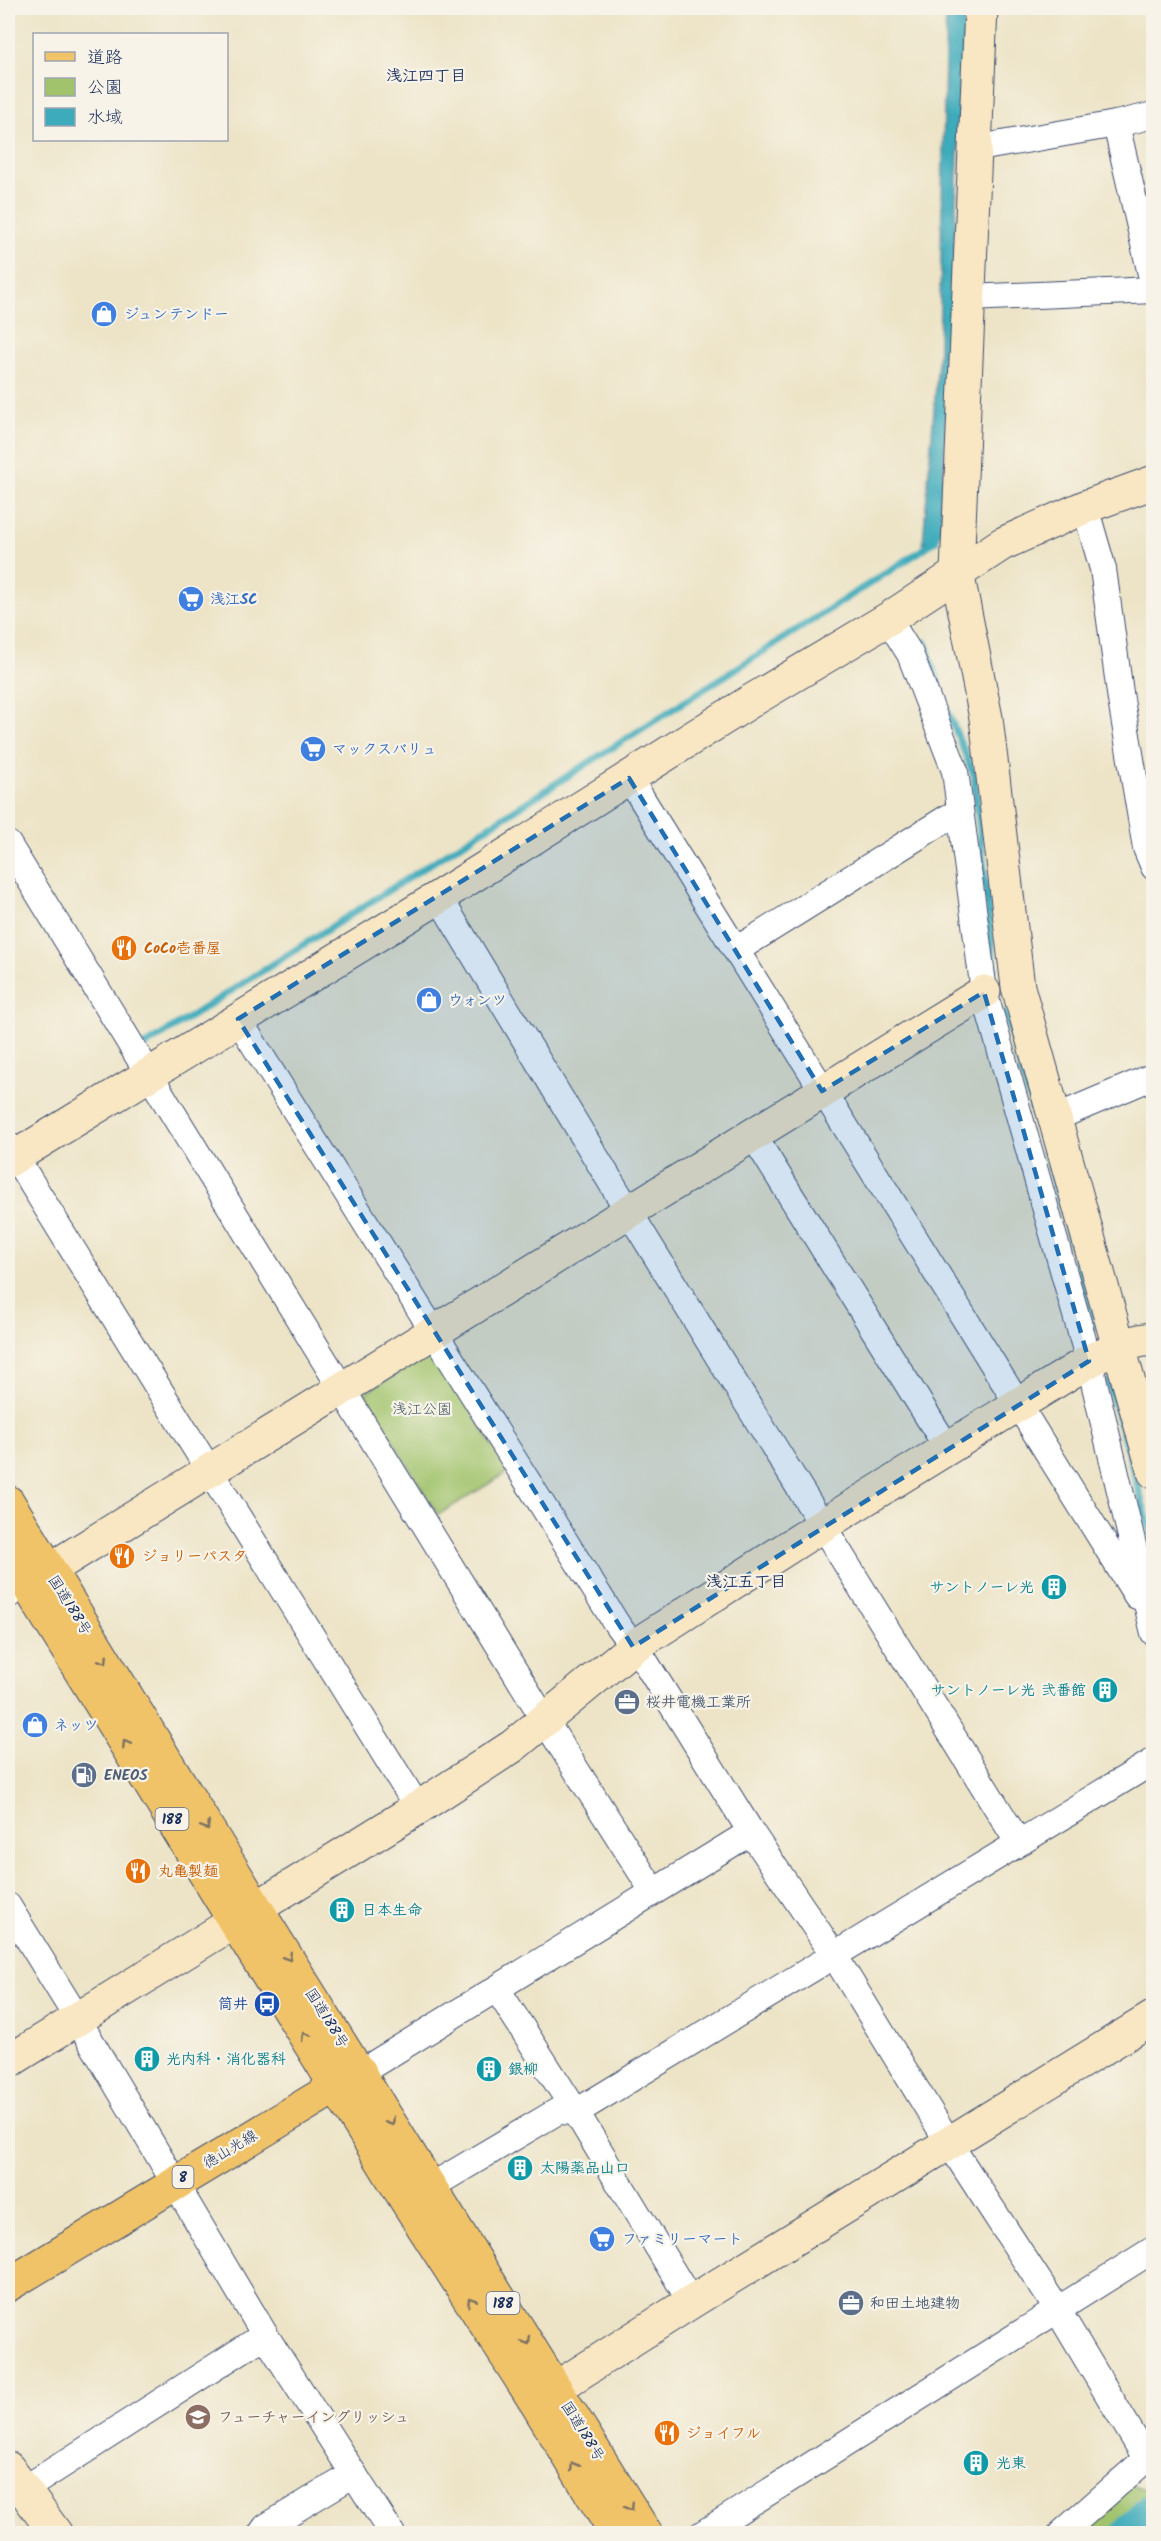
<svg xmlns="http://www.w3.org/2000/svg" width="1161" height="2541" viewBox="0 0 1161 2541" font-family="Kalam,'Klee One',sans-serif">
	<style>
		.green { fill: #a1c36c; stroke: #5e7965; stroke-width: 1.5 }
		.water { fill: #3dabbb; stroke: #2c6d8c; stroke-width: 1.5 }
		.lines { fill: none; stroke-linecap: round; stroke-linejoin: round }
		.stream { stroke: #3dabbb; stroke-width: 7 }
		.river { stroke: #3dabbb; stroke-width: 40 }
		.street-casing { stroke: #3a4a6e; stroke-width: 28 }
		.secondary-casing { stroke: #3a4a6e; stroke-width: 35 }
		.primary-casing { stroke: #3a4a6e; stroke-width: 35 }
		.highway-casing { stroke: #3a4a6e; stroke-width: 35 }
		.street { stroke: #fff; stroke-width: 26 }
		.secondary { stroke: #f9e7c3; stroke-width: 33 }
		.primary { stroke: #f1c369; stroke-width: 33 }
		.highway { stroke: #f1c369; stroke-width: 33 }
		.oneway { stroke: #7b7263 }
		.marked { fill: #1f6fb2; fill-opacity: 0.2; stroke: #1f6fb2; stroke-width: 4.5; stroke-dasharray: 12 8; stroke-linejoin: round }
		.labels { text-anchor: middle; stroke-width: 4.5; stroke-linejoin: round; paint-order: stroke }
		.shield { fill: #f7f3e8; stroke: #5d6a87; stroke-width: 1.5 }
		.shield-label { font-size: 14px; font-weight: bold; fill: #1b2f5e }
		.shop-label { font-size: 15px; font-weight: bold; fill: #366cbe; stroke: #f7f3e8; text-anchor: start }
		.food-label { font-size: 15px; font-weight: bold; fill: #c56008; stroke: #f7f3e8; text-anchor: start }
		.park-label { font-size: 15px; fill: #435b62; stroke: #f7f3e8 }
		.culture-label { font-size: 15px; font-weight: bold; fill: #0d838f; stroke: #f7f3e8; text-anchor: start }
		.street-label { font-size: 15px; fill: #1b2f5e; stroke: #f7f3e8 }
		.service-label { font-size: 15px; font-weight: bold; fill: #4e5e75; stroke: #f7f3e8; text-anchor: start }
		.transit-label { font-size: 15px; font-weight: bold; fill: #164399; stroke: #f7f3e8; text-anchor: end }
		.education-label { font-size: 15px; font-weight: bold; fill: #785e54; stroke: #f7f3e8; text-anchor: start }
		.neighbourhood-label { font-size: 16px; font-weight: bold; fill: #1b2f5e; stroke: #f7f3e8 }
	</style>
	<rect width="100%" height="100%" fill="#f7f3e8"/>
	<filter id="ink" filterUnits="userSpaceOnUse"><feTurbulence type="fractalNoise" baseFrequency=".0167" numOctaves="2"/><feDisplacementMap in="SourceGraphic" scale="12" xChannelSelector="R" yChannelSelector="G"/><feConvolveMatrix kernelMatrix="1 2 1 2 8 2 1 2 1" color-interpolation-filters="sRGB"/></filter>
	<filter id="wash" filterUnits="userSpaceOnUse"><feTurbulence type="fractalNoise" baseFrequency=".008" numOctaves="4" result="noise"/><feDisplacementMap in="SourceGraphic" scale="24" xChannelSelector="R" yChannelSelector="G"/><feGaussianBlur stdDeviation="1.35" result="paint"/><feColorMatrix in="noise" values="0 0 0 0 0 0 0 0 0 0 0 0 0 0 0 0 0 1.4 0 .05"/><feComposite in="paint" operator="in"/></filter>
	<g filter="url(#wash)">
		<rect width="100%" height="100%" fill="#ede4c7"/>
		<g class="green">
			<path d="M436,1351L508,1472L438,1515L364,1393Z"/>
			<path d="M1129,2485L1153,2492V2533L1075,2534Z"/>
		</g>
		<path class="water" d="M946,8H965L941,532L936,540L923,543L939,350Z"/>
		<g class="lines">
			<g class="stream">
				<path d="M925,642L946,708L974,775L994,968"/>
				<path d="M1005,1013L1095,1327"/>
				<path d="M143,1047L919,552L936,540L937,532"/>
				<path d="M1108,1382L1154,1544"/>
			</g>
			<path class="river" d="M1132,2534L1154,2512"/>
		</g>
	</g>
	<g filter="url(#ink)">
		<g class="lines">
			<defs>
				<g id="street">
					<path d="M1116,124L1154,287"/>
					<path d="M975,145L990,146L1116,124L1154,115"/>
					<path d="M969,298L1154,290"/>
					<path d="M1085,507L1103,569L1121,700L1146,848L1154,867"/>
					<path d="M888,619L910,654L955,771L984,992L1089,1361L1154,1633"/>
					<path d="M629,778L1137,1596"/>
					<path d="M8,844L544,1719L653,1891"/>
					<path d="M439,897L629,1212L1018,1842"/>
					<path d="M736,950L949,817L960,812"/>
					<path d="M238,1019L618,1626L646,1663L751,1832L834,1955L949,2143L1057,2309L1146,2458"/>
					<path d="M1055,1118L1154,1076"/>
					<path d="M753,1135L948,1449"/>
					<path d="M8,1145L418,1808"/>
					<path d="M8,1595L43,1574"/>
					<path d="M8,1906L77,2018L265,2335L392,2534"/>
					<path d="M497,1989L576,2112L691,2302"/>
					<path d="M361,2072L751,1832"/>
					<path d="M415,2196L558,2111L576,2112L1154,1761"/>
					<path d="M23,2490L265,2335"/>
					<path d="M261,2534L266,2527L354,2474"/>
					<path d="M702,2534L1154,2249"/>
					<path d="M1061,2534L1154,2452"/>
				</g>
				<g id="secondary">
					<path d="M981,8L957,572L986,718L1018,987L1154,1472"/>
					<path d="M8,1161L439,897L751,701L888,619L1002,544L1085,507L1154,482"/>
					<path d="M49,1570L984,992"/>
					<path d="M8,2062L418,1808L513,1746L633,1647L823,1525L1089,1361C1110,1351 1130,1340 1154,1339"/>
					<path d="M556,2388L691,2302L1154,2017"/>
					<path d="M8,2468L56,2534"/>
				</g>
				<path id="primary" d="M8,2285L360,2072"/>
				<g id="highway">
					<path d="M8,1502L256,1908L646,2534"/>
					<path d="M8,1553L406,2200L535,2401L616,2534"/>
				</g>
			</defs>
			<use href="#street" class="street-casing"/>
			<use href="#secondary" class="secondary-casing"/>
			<use href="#primary" class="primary-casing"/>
			<use href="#highway" class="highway-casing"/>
			<use href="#street" class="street"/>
			<use href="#secondary" class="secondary"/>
			<use href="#primary" class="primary"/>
			<use href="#highway" class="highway"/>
		</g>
		<defs><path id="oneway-chevron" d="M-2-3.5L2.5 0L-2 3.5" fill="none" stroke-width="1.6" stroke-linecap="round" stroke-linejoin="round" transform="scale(1.5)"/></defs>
		<g class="oneway">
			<use href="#oneway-chevron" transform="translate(104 1660) rotate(58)"/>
			<use href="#oneway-chevron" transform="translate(126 1744) rotate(-122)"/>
			<use href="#oneway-chevron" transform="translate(206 1826) rotate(58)"/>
			<use href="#oneway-chevron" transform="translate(288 1957) rotate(58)"/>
			<use href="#oneway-chevron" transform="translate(305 2036) rotate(-121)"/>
			<use href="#oneway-chevron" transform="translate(391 2122) rotate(58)"/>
			<use href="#oneway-chevron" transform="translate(471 2301) rotate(-123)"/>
			<use href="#oneway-chevron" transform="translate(527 2341) rotate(58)"/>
			<use href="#oneway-chevron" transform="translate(574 2466) rotate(-121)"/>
			<use href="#oneway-chevron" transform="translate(630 2507) rotate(58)"/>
		</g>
	</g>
	<path class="marked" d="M629,778L822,1091L984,992L1089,1361L633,1647L238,1019Z"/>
	<defs>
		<symbol id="shop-disc" viewBox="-11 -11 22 22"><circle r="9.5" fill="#3f7fe0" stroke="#f7f3e8"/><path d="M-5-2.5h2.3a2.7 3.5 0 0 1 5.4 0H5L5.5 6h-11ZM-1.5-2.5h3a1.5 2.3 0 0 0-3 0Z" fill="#fff"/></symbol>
		<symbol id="supermarket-disc" viewBox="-11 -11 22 22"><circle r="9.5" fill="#3f7fe0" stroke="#f7f3e8"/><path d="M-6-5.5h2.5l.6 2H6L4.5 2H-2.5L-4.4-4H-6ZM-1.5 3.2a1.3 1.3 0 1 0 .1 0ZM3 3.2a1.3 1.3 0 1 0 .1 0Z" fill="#fff"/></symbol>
		<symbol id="restaurant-disc" viewBox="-11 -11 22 22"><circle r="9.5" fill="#e8710a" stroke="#f7f3e8"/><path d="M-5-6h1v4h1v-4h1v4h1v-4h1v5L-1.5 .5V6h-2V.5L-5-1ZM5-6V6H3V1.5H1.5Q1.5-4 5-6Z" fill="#fff"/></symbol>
		<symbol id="building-disc" viewBox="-11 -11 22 22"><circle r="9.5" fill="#0f9aa8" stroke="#f7f3e8"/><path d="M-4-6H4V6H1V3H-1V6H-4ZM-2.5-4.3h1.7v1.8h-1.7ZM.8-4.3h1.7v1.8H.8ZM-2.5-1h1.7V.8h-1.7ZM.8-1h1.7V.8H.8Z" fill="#fff"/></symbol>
		<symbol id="office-disc" viewBox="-11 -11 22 22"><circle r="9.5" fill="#5c6f8a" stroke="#f7f3e8"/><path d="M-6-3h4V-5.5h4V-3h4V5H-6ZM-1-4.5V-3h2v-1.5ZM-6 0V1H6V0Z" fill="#fff"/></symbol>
		<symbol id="fuel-disc" viewBox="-11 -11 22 22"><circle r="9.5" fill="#5c6f8a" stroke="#f7f3e8"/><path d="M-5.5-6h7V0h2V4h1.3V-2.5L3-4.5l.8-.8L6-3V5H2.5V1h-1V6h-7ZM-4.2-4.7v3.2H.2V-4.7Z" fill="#fff"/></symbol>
		<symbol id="bus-disc" viewBox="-11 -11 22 22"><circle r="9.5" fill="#1a4fb4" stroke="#f7f3e8"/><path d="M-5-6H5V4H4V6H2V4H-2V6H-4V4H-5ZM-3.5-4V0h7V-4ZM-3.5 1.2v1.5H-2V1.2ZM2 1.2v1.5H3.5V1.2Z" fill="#fff"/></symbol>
		<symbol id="school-disc" viewBox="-11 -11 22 22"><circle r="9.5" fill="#8d6e63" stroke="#f7f3e8"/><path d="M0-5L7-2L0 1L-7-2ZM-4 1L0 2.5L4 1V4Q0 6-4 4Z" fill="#fff"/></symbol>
	</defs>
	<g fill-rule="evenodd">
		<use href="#shop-disc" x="89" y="299" width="30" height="30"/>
		<use href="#supermarket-disc" x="176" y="584" width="30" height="30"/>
		<use href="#supermarket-disc" x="298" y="734" width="30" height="30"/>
		<use href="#restaurant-disc" x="109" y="933" width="30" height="30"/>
		<use href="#shop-disc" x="414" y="985" width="30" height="30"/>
		<use href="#restaurant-disc" x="107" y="1541" width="30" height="30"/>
		<use href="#building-disc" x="1039" y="1572" width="30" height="30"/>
		<use href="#building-disc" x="1090" y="1675" width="30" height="30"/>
		<use href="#office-disc" x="612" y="1687" width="30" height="30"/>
		<use href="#shop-disc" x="20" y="1710" width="30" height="30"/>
		<use href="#fuel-disc" x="69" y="1760" width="30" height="30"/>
		<use href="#restaurant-disc" x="123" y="1856" width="30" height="30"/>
		<use href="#building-disc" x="327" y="1895" width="30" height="30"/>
		<use href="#bus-disc" x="252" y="1989" width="30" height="30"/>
		<use href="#building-disc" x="132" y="2044" width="30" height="30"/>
		<use href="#building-disc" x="474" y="2054" width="30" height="30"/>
		<use href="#building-disc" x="505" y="2153" width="30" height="30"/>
		<use href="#supermarket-disc" x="587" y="2224" width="30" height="30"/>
		<use href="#office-disc" x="836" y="2288" width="30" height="30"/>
		<use href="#school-disc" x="183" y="2402" width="30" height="30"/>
		<use href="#restaurant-disc" x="652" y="2418" width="30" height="30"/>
		<use href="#building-disc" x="961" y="2448" width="30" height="30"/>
	</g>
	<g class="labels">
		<g class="shield">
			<rect x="155.5" y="1808" width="33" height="22" rx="4.5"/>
			<rect x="172.5" y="2166" width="21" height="22" rx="4.5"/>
			<rect x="486.5" y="2292" width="33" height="22" rx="4.5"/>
		</g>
		<g class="shield-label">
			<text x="172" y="1824">188</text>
			<text x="183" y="2182">8</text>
			<text x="503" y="2308">188</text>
		</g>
		<g class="shop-label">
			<text x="124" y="319">ジュンテンドー</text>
			<text x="210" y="604">浅江SC</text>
			<text x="332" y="754">マックスバリュ</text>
			<text x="448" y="1005">ウォンツ</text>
			<text x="54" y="1730">ネッツ</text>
			<text x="622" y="2244">ファミリーマート</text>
		</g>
		<g class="food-label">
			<text x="144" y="953">CoCo壱番屋</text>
			<text x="142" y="1561">ジョリーパスタ</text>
			<text x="158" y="1876">丸亀製麺</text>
			<text x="686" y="2438">ジョイフル</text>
		</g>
		<g class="park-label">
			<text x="422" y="1414">浅江公園</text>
		</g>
		<g class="culture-label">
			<text x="1034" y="1592" text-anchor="end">サントノーレ光</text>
			<text x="1086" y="1695" text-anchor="end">サントノーレ光 弐番館</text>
			<text x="362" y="1915">日本生命</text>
			<text x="166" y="2064">光内科・消化器科</text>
			<text x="508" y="2074">銀柳</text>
			<text x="540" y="2173">太陽薬品山口</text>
			<text x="996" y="2468">光東</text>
		</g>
		<g class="street-label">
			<text transform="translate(70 1605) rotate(58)" y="5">国道188号</text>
			<text transform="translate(327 2018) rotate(58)" y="5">国道188号</text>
			<text transform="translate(230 2149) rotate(-31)" y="5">徳山光線</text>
			<text transform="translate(583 2431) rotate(58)" y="5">国道188号</text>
		</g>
		<g class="service-label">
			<text x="646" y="1707">桜井電機工業所</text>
			<text x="104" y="1780">ENEOS</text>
			<text x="870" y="2308">和田土地建物</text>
		</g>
		<g class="transit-label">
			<text x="248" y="2009">筒井</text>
		</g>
		<g class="education-label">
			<text x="218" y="2422">フューチャーイングリッシュ</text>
		</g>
		<g class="neighbourhood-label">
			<text x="426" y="81">浅江四丁目</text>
			<text x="746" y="1587">浅江五丁目</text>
		</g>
	</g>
	<rect width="1161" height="2541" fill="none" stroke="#f7f3e8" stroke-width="30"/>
	<rect x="33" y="33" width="195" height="108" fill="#f7f3e8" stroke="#9fa5b1" stroke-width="1.5"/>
	<rect x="45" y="52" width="30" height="9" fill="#f1c369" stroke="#9fa5b1" stroke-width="1.5"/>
	<text x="87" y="63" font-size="18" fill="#1b2f5e">道路</text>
	<rect x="45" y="78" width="30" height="18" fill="#a1c36c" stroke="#9fa5b1" stroke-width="1.5"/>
	<text x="87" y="93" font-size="18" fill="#1b2f5e">公園</text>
	<rect x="45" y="108" width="30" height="18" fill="#3dabbb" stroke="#9fa5b1" stroke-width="1.5"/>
	<text x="87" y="123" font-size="18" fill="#1b2f5e">水域</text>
</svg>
